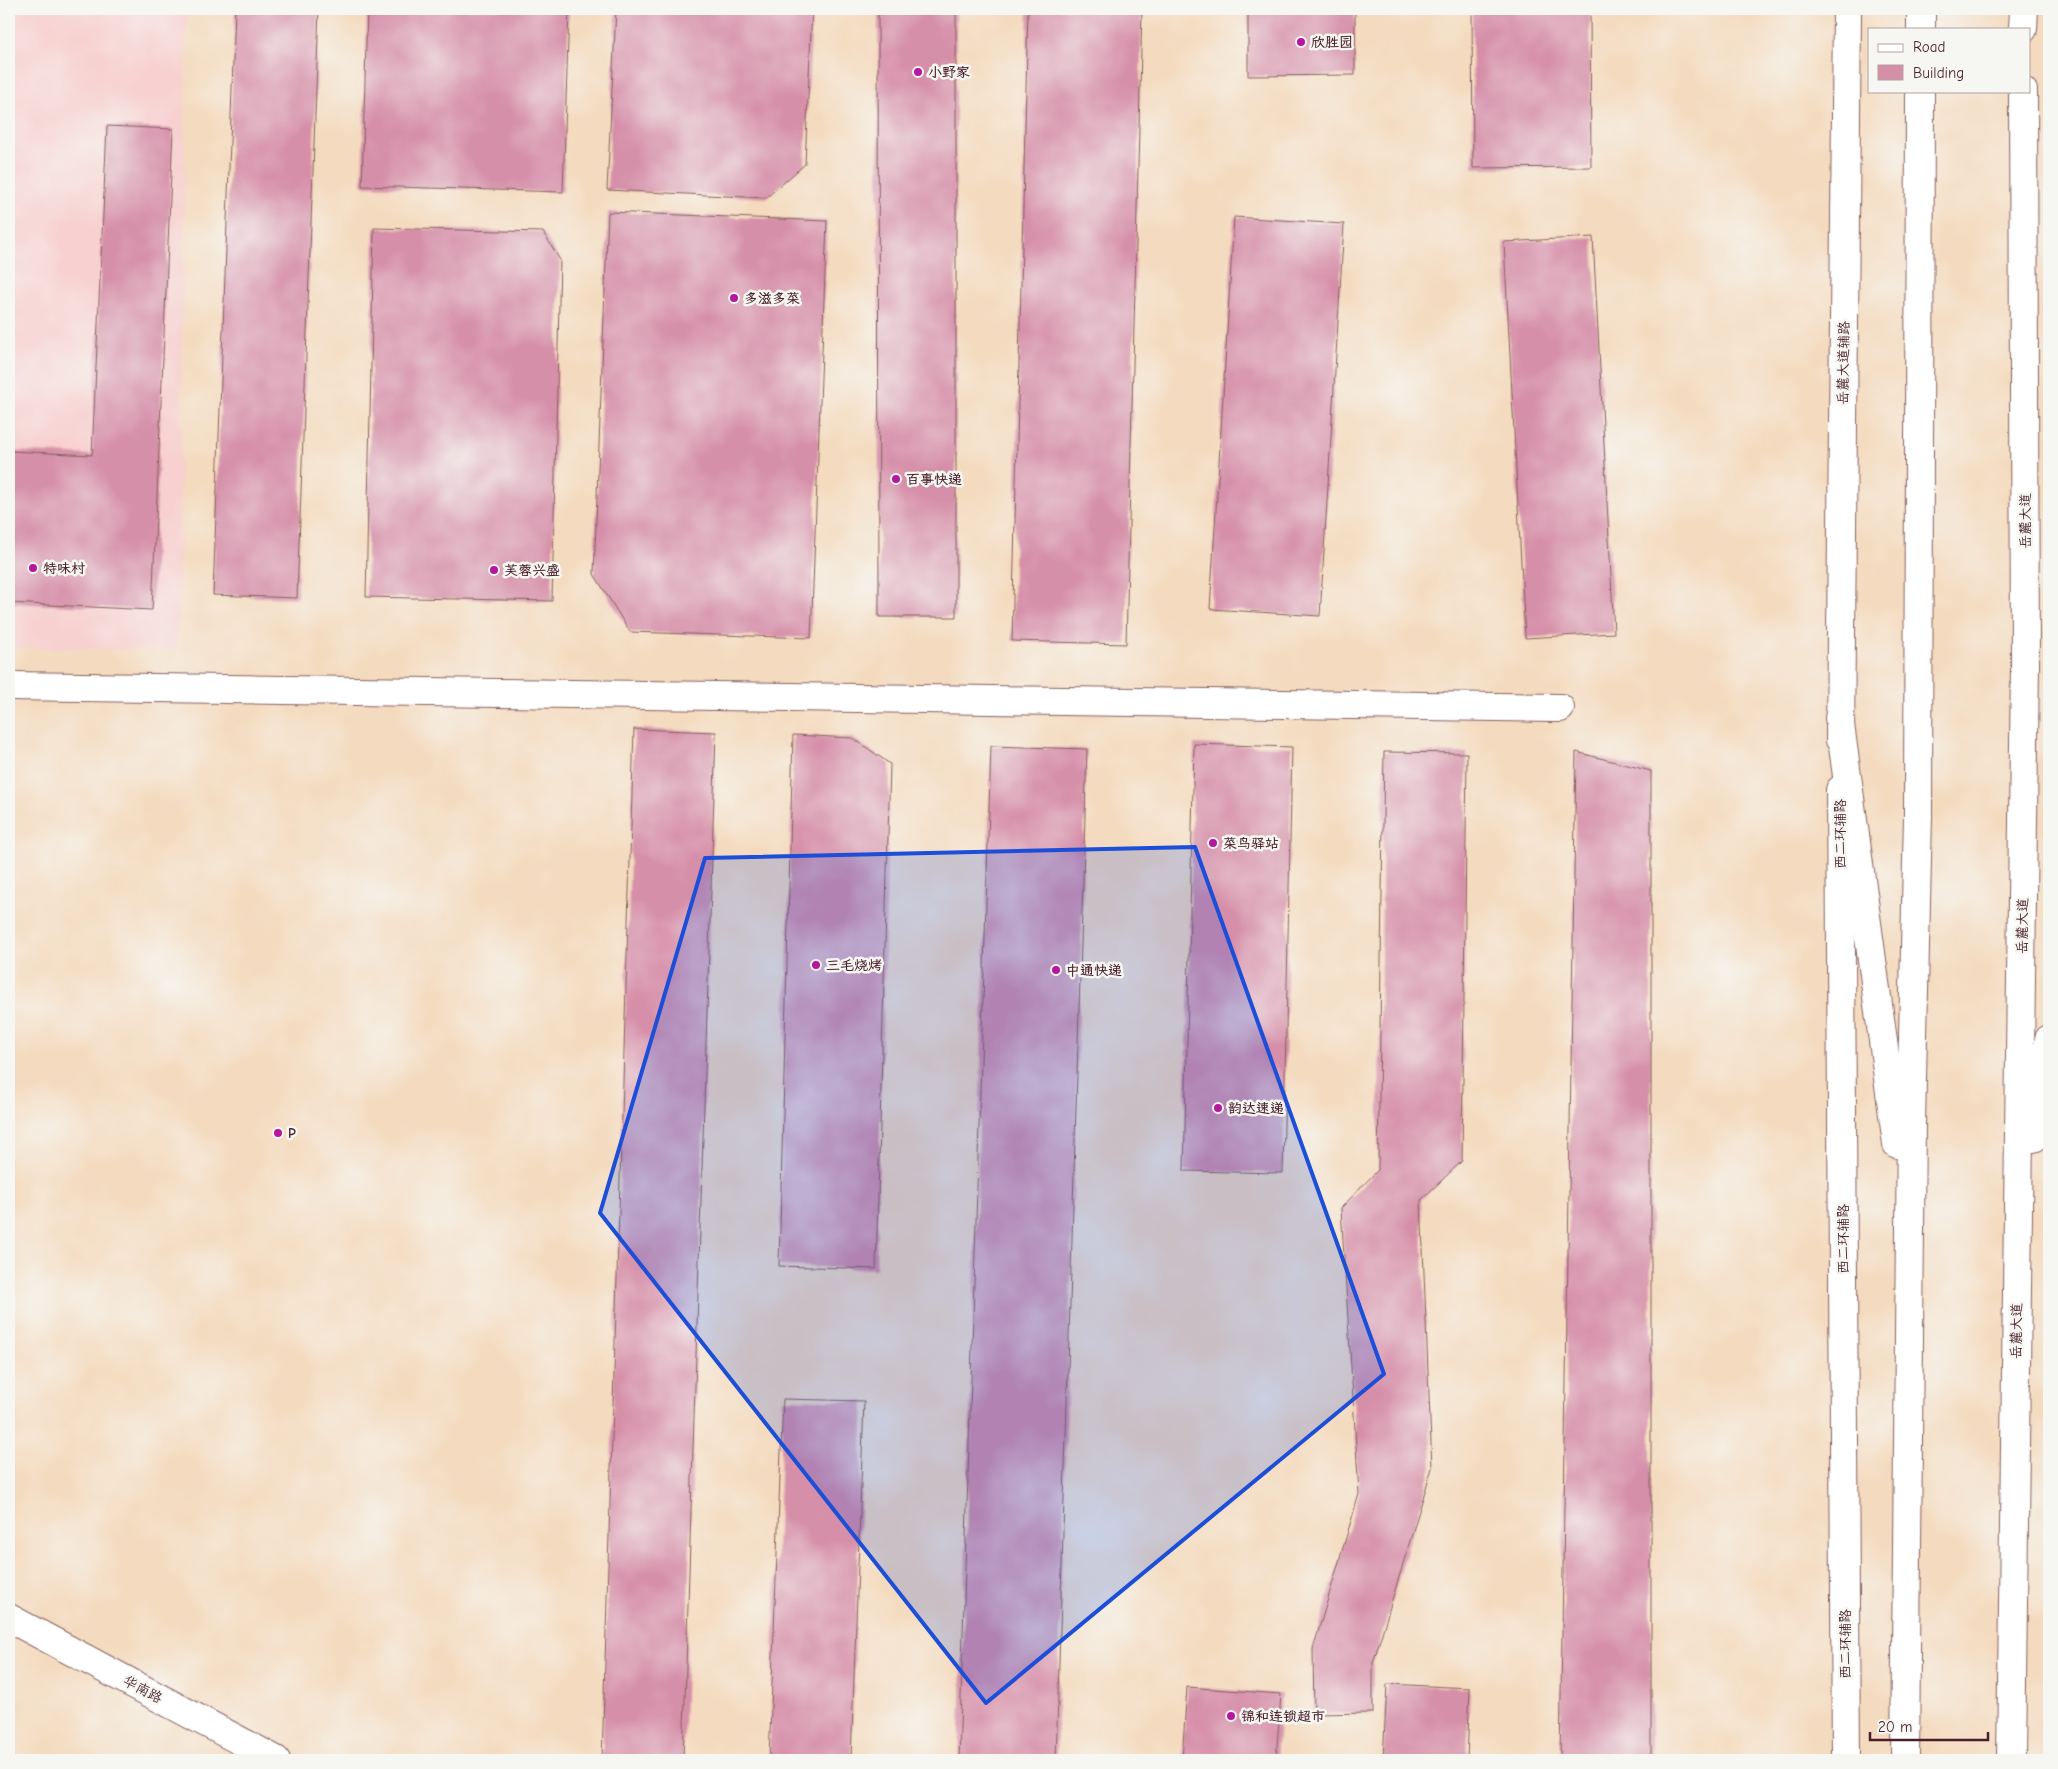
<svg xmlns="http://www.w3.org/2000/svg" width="2058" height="1769" viewBox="0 0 2058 1769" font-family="'Comic Neue','LXGW WenKai TC',sans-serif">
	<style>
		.built { fill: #f7d0cf }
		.building { fill: #d68fa9 }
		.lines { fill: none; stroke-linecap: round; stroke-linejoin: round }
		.street-casing { stroke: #86605e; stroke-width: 30 }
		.secondary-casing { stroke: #86605e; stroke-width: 30 }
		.highway-casing { stroke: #86605e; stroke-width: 30 }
		.street { stroke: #fff; stroke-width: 28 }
		.secondary { stroke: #fff; stroke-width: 28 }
		.highway { stroke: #fff; stroke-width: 28 }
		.marked { fill: #1d4ed8; fill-opacity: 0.2; stroke: #1d4ed8; stroke-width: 4; stroke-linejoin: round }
		.poi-dot { fill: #b5179e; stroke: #f6f6f2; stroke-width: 2 }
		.labels { text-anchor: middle; stroke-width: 5; stroke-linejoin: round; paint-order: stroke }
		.poi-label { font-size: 14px; font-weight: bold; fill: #4a1f2b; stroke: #f6f6f2; text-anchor: start }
		.street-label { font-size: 14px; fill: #4a1f2b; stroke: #f6f6f2 }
	</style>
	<rect width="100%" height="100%" fill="#f6f6f2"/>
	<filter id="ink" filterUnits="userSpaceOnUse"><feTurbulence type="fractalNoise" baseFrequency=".02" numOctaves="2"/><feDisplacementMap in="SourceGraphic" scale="10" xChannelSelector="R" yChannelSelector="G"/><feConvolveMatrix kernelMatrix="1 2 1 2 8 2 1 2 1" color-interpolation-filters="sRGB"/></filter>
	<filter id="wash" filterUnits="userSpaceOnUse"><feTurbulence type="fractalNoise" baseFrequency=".0096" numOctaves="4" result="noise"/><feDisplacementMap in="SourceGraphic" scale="20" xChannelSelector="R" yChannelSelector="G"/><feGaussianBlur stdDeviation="1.12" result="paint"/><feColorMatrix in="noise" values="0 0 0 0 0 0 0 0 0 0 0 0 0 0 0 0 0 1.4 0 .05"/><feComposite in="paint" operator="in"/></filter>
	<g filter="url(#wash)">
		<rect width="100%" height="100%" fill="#f4dabe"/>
		<path class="built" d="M9,9H187L178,650L9,648Z"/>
		<g id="blocks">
			<g class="building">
				<path d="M235,9H319L297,598L213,595Z"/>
				<path d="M367,9H569L563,192L362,186Z"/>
				<path d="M616,9H812L805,164L766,198L607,190Z"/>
				<path d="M878,9H956V617H879Z"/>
				<path d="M1028,9H1142L1126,644L1012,641Z"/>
				<path d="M1248,9H1355V75L1248,76Z"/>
				<path d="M1472,9H1590L1591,167L1473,168Z"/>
				<path d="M107,126L173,129L152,610L9,603V451L92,455Z"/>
				<path d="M608,212L827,221L811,638L630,632L594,574Z"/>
				<path d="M1234,217L1344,224L1320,616L1210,609Z"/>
				<path d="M374,228L543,232L560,260L552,601L366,597Z"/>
				<path d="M1593,237L1614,633L1525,638L1504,242Z"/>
				<path d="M634,729L716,732L683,1760H602Z"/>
				<path d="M793,735L853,738L890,764L876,1269L779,1266Z"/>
				<path d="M1194,744L1292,747L1283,1173L1184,1171Z"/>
				<path d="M991,746L1087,749L1056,1760H959Z"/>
				<path d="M1384,752L1467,753L1462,1161L1421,1200L1432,1468L1373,1663V1713L1314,1714L1313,1649L1359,1494L1341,1208L1378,1170Z"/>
				<path d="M1576,752L1651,771V1760H1560Z"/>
				<path d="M783,1399L864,1401L851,1760H769Z"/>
				<path d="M1387,1684L1470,1688L1467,1760H1383Z"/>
				<path d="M1187,1687L1281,1694L1276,1760H1182Z"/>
			</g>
		</g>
	</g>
	<g filter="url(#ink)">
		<use href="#blocks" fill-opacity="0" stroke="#86605e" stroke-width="1"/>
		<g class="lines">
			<defs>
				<g id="street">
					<path d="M9,686L1560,708"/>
					<path d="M9,1618L276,1760"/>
				</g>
				<g id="secondary">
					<path d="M1840,740L1847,9"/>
					<path d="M1840,790L1846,1760"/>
				</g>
				<g id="highway">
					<path d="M1921,29V9"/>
					<path d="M2023,29L2024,9"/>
					<path d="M1839,717L1897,1144"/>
					<path d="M2034,1138L2049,1039"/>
					<path d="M1905,1760L1911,1123L1918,816L1920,91"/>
					<path d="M2011,1760L2025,665L2023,91"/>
				</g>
			</defs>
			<use href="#street" class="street-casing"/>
			<use href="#secondary" class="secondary-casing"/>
			<use href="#highway" class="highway-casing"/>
			<use href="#street" class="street"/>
			<use href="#secondary" class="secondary"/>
			<use href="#highway" class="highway"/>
		</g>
	</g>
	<path class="marked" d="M1195,847L1384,1374L986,1703L600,1213L705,858Z"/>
	<g class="poi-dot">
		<circle cx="1301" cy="42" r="5"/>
		<circle cx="918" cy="72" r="5"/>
		<circle cx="734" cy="298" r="5"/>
		<circle cx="896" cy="479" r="5"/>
		<circle cx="33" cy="568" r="5"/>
		<circle cx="494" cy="570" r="5"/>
		<circle cx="1213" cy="843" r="5"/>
		<circle cx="816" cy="965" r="5"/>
		<circle cx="1056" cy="970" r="5"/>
		<circle cx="1218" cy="1108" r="5"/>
		<circle cx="278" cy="1133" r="5"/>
		<circle cx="1231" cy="1716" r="5"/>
	</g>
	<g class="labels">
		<g class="poi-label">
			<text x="1311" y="47">欣胜园</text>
			<text x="928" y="77">小野家</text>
			<text x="744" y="303">多滋多菜</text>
			<text x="906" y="484">百事快递</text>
			<text x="43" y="573">特味村</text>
			<text x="504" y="575">芙蓉兴盛</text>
			<text x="1223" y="848">菜鸟驿站</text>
			<text x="826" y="970">三毛烧烤</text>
			<text x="1066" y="975">中通快递</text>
			<text x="1228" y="1113">韵达速递</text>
			<text x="288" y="1138">P</text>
			<text x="1241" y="1721">锦和连锁超市</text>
		</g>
		<g class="street-label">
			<text transform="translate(1843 363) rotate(-89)" y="5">岳麓大道辅路</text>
			<text transform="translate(2025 521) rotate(-90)" y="5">岳麓大道</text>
			<text transform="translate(1840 834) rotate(-90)" y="5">西二环辅路</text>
			<text transform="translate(2022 926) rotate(-89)" y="5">岳麓大道</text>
			<text transform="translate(1843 1239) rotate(-90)" y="5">西二环辅路</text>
			<text transform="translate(2016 1331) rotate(-89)" y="5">岳麓大道</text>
			<text transform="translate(1845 1644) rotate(-90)" y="5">西二环辅路</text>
			<text transform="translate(143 1689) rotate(28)" y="5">华南路</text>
		</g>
	</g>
	<rect width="2058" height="1769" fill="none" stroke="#f6f6f2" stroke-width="30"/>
	<rect x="1868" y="28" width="162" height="65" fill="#f6f6f2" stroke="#b1a0a2"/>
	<rect x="1878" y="44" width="25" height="8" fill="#ffffff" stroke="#b1a0a2"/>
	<text x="1913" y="52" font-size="15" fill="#4a1f2b">Road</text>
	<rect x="1878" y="65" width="25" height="15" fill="#d68fa9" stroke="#b1a0a2"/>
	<text x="1913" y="78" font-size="15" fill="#4a1f2b">Building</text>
	<path d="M1870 1732v8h118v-8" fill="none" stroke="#4a1f2b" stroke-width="2.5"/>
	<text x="1878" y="1732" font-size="15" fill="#4a1f2b" stroke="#f6f6f2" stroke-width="4" paint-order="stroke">20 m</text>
</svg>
